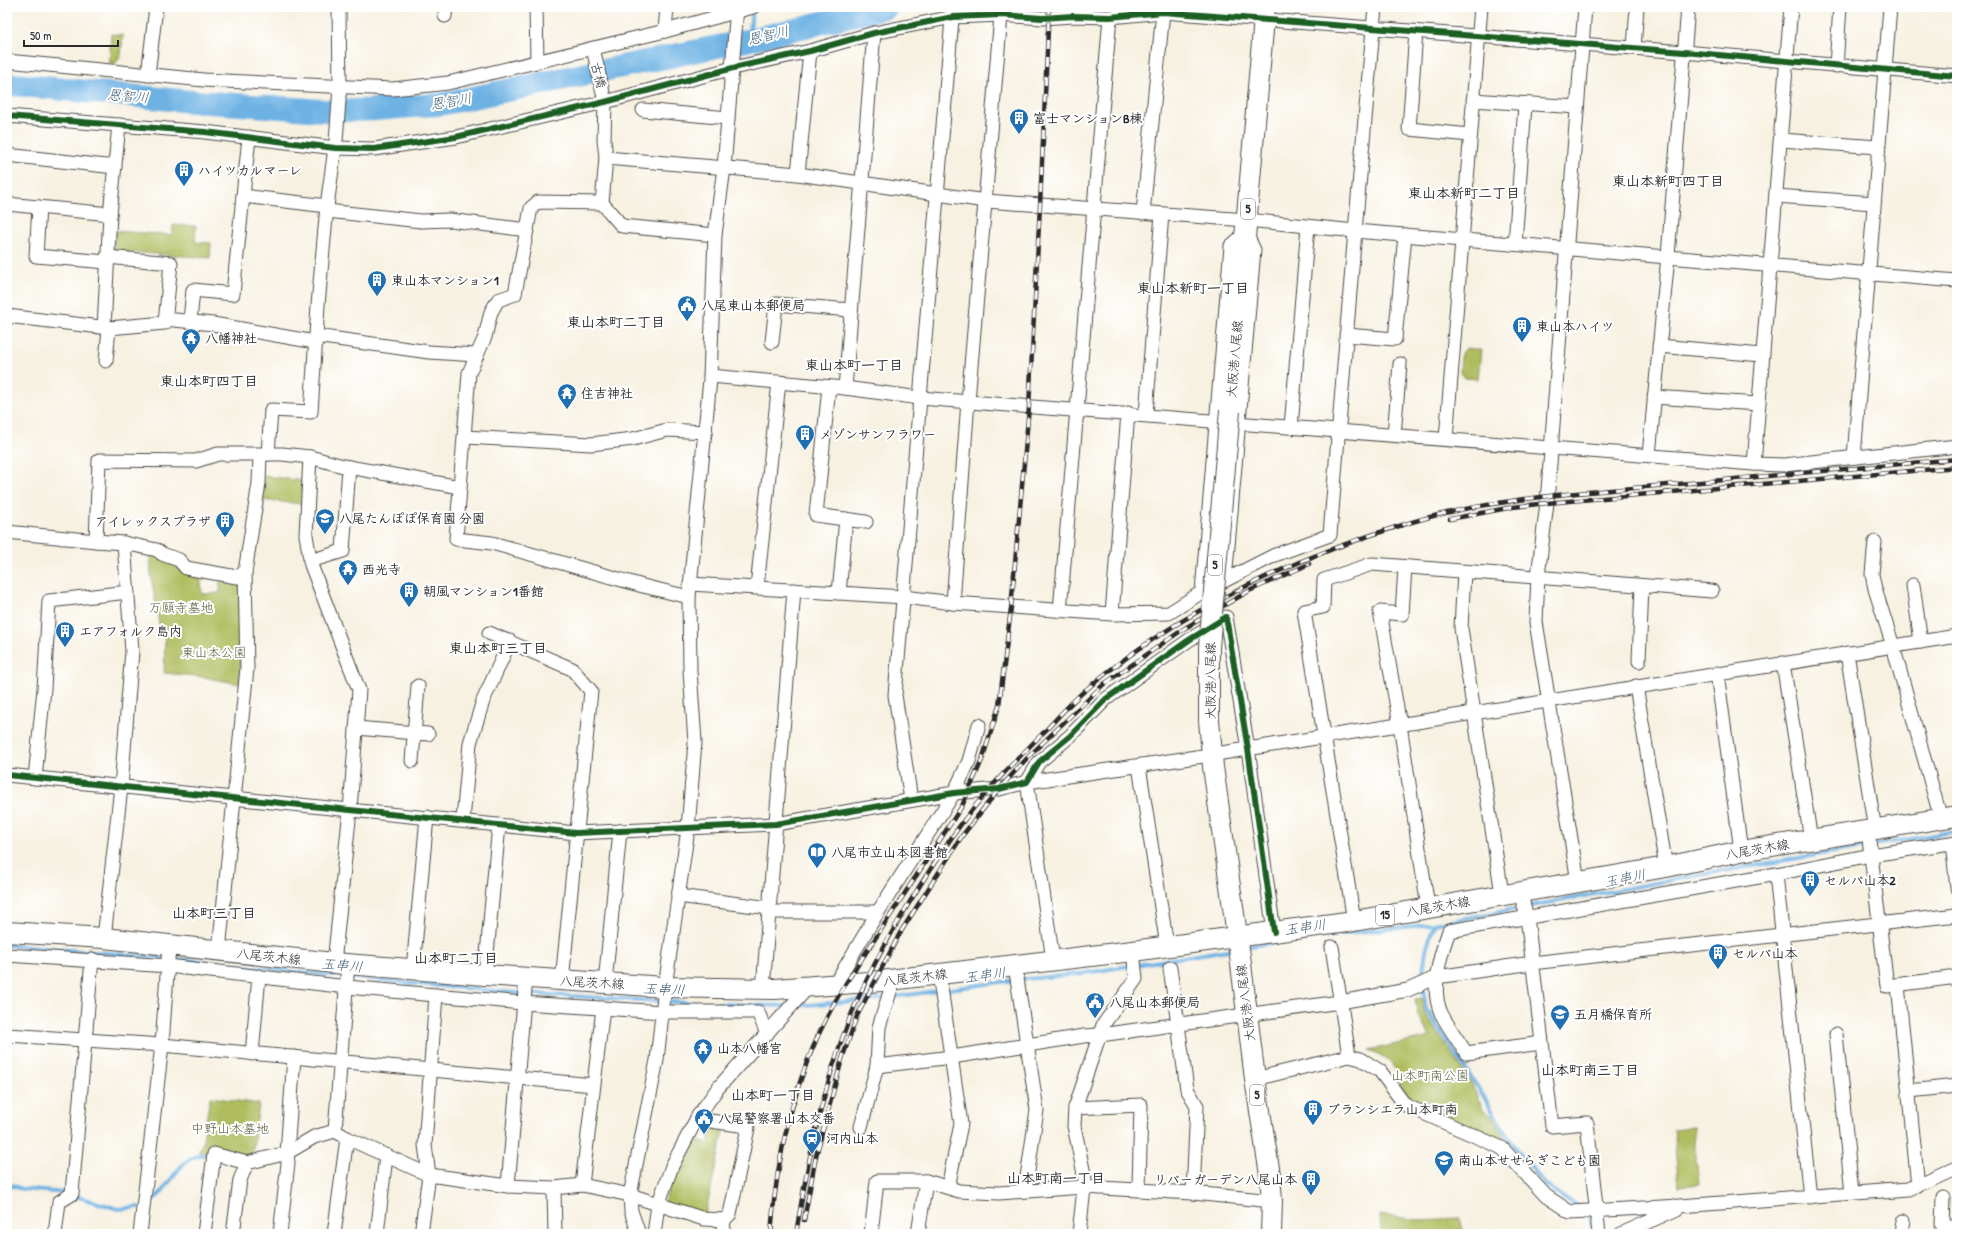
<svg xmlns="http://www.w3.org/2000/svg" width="1964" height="1241" viewBox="0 0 1964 1241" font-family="'Patrick Hand','Klee One',sans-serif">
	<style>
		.green { fill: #afbd5f; stroke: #6d7445 }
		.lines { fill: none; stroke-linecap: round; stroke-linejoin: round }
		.stream { stroke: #6eb2e4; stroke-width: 4 }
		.river { stroke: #6eb2e4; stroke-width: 23 }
		.street-casing { stroke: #4a4946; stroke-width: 15 }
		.primary-casing { stroke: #4a4946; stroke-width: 22 }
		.street { stroke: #fff; stroke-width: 13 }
		.primary { stroke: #fff; stroke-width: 20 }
		.rail-casing { stroke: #2b2b2b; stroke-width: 4.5 }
		.rail { stroke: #fff; stroke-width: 3; stroke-dasharray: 9; stroke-linecap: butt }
		.primary-bridge-casing { stroke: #4a4946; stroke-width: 22; stroke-linecap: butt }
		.primary-bridge { stroke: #fff; stroke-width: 20 }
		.cycleway-casing { stroke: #fff; stroke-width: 8 }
		.cycleway { stroke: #1b5e20; stroke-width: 6 }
		.labels { text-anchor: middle; stroke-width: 4; stroke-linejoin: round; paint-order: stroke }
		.shield { fill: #fff; stroke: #6b6b6b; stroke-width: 1 }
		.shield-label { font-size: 12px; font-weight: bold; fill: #2b2b2b }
		.street-label { font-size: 13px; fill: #2b2b2b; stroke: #fff }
		.poi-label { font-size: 13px; font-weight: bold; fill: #2b2b2b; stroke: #fff; text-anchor: start }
		.park-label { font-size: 13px; fill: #595e3d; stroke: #fff }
		.water-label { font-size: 14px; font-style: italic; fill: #466175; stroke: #fff }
		.neighbourhood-label { font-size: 14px; font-weight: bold; fill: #2b2b2b; stroke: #fff }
	</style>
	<rect width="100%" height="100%" fill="#fff"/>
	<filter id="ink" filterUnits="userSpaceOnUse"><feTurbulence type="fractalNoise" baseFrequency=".025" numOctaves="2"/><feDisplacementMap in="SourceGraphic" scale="8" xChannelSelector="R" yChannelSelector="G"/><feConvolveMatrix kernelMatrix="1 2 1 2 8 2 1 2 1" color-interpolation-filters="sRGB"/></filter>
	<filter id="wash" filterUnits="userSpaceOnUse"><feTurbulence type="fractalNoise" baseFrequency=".012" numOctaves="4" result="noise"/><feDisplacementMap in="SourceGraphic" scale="16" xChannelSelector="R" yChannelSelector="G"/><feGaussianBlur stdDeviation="0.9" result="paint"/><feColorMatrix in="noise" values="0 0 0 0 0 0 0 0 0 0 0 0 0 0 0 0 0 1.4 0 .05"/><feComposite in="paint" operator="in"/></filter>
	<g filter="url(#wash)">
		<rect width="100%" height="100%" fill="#f7f1e1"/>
		<g class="green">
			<path d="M111,34L123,35L121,55L116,63H109Z"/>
			<path d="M173,225L196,226L195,242L211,243L210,258L114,251L115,231L172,235Z"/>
			<path d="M1467,348L1481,350L1478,379L1465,378L1460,371L1461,353Z"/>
			<path d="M264,476L305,481L304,504L261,500Z"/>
			<path d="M150,551L175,561L176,567L200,573L202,594L220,593V577L240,580V684L197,676L164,673L165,640L159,624L151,576Z"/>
			<path d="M1422,998L1424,1012L1471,1082L1483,1110L1491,1115L1505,1138L1500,1143L1416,1104C1398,1090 1401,1075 1389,1061C1384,1056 1376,1053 1369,1050L1430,1037L1418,1016L1415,999Z"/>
			<path d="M210,1097L259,1104L252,1155L232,1154L212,1157L200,1156L199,1150L202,1145Z"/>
			<path d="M713,1126H725L705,1215L663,1204L689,1138L708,1144Z"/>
			<path d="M1693,1127L1699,1184L1679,1186L1673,1129Z"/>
			<path d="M1380,1215L1419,1220L1460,1218L1464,1234H1381Z"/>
		</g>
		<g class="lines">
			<g class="stream">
				<path d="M749,40L752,9"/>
				<path d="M1434,924L1426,950L1422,977L1426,1009L1484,1097L1506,1134L1522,1157L1546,1184L1562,1197L1581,1208"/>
				<path d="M1320,936L1434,924L1688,877L1957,831"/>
				<path d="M7,945L179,959L375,980L518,993L710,1004L786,1006"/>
				<path d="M1245,947L1309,937"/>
				<path d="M795,1006L879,999L1015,980L1079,974L1234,949"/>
				<path d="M7,1184L22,1189L65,1193"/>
				<path d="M75,1196L118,1209L139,1207"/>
				<path d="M146,1204C173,1192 174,1154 209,1154"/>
				<path d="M1587,1214L1590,1218L1592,1228"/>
			</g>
			<path class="river" d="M7,84L187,101L331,111L369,110L442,104L749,40L887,7"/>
		</g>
	</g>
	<g filter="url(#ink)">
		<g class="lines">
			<defs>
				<g id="street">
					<path d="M536,7L537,62"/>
					<path d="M445,16L446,7"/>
					<path d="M665,31L667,7"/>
					<path d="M1416,32L1409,129L1470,135"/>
					<path d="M593,48L605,102L604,139L606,158L602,203"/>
					<path d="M1634,48L1637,7"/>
					<path d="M7,61L204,80L393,89L448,83L665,31L753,7"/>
					<path d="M1836,66L1840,7"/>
					<path d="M148,75L156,7"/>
					<path d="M1473,100L1577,107"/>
					<path d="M643,110L728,118"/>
					<path d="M7,116L205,132L335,148L374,149L456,137L605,102L733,68L810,51L874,33L953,17L1001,15L1042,18L1073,16L1110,17L1163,12L1684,52L1957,76"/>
					<path d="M1781,140L1878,147"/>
					<path d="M7,155L115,167"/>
					<path d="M606,158L798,174L986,201L1247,220L1355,231L1957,281"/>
					<path d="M798,174L810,51"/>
					<path d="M243,196L327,206"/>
					<path d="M1776,196L1874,203"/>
					<path d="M7,204L110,214"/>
					<path d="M39,207L36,256L107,262"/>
					<path d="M327,211L421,221L450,220L527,230"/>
					<path d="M1143,213L1163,12"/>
					<path d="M1515,244L1525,105"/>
					<path d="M7,316L109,328L165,323L171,263L107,257"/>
					<path d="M165,319L213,324L315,342"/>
					<path d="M190,321L193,290L233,294L249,137"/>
					<path d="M104,328L110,214L119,125"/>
					<path d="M1346,335L1395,339L1405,235"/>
					<path d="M316,336L429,352L477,355"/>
					<path d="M772,342L776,304L851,310"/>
					<path d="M1659,346L1762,355"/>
					<path d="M106,361L109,328"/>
					<path d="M710,376L845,388L920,398L1754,464L1784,465L1957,446"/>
					<path d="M829,387L816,515L866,522"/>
					<path d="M845,388L874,33"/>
					<path d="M1654,397L1758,404"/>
					<path d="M1146,414L1162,214"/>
					<path d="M1291,427L1308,226"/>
					<path d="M1394,435L1400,364"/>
					<path d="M465,437L591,444L633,439L667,430L706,432"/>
					<path d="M1446,439L1481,7"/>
					<path d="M268,454L271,410L311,412L318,305L327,206L336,141L340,87L339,7"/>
					<path d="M1649,455L1668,256L1688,7"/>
					<path d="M310,457L306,535L311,565L359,690L350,810L334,963"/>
					<path d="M1854,457L1890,7"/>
					<path d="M1754,464L1791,7"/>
					<path d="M7,532L96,541L99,460L196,461L218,454H282L310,457L343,466L460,487"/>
					<path d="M96,541L124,543L132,651L121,787L104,938"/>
					<path d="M1875,542L1872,574L1875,589L1893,646L1941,819"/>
					<path d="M124,543L157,550L162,554L179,560L186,568L237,577L245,572L259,483L260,455"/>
					<path d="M310,561L343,551L349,467"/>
					<path d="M1405,567L1402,614L1380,612L1400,725L1428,907"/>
					<path d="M1464,572L1461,628L1502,894"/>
					<path d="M690,584L904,597L953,603L1112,614L1169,613L1202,592L1275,555L1330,535L1355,231L1375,7"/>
					<path d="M1913,585L1921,642"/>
					<path d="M757,587L779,382"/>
					<path d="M1202,592L1231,246L1246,233L1254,250L1225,580"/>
					<path d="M839,593L846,519"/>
					<path d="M689,597L643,586L492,543L456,539L469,373L485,337L491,312L498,300L515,294L531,208L538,202L602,203L622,226L715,235"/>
					<path d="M953,603L968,401L1001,15"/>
					<path d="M1060,611L1110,17"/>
					<path d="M1112,614L1128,413"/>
					<path d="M489,633L572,669L591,691L562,981"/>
					<path d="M1847,653L1875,830"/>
					<path d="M1639,661L1642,586"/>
					<path d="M1783,663L1811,840"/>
					<path d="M1717,673L1741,851"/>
					<path d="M1636,686L1666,867"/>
					<path d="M356,728L428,734"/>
					<path d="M1222,753L1957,636"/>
					<path d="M412,761L418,686"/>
					<path d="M1139,766L1167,946"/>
					<path d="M7,775L576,833L776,824L954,793L999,789L1027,782L1039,762L1070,736L1106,699L1189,640L1226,617L1248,749L1274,932"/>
					<path d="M35,778L44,689L49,601L128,592"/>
					<path d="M911,800L895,695L953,7"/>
					<path d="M463,820L470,743L483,701L510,641"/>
					<path d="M1868,831L1887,986L1957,977"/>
					<path d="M1952,843L1957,887"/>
					<path d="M1776,874L1810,1197"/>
					<path d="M1578,882L1536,622L1538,576L1547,503L1585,7"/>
					<path d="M1520,891L1527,917L1552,1126L1587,1123L1599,1234"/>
					<path d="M678,896L770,908"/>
					<path d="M769,912H878"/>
					<path d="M1354,921L1304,611L1323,607L1324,580L1372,564L1712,591"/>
					<path d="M1332,947L1349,1056"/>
					<path d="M219,951L247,668L245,572"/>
					<path d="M7,955L168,966L347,987L523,1003L663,1012H758L767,1034"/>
					<path d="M1053,960L1027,782L1203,756"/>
					<path d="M348,964L335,1131L347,1138L429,1175L508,1186L554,1188L582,1185L630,1195L704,1219L724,1220L723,1234"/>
					<path d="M1015,965L1037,1110L1025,1191"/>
					<path d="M1170,968L1187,1089L1197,1106L1193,1193"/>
					<path d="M413,969L427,817"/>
					<path d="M939,974L961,1124L948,1187"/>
					<path d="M485,975L499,825"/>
					<path d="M605,983L620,831"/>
					<path d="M835,984L878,912L954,793L969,761L979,725"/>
					<path d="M1898,985L1918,1186"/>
					<path d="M763,989L794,590"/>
					<path d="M1836,1034L1852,1193"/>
					<path d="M7,1035L162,1045L593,1085"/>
					<path d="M1542,1043L1466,1053C1458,1040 1448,1027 1441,1013C1430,988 1440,955 1449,931L1776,874L1871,855L1957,842"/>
					<path d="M252,1054L259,976"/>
					<path d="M877,1066L952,1057L1084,1036L1100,1035L1340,1002L1408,990L1437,977L1532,963L1957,915"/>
					<path d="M1255,1079L1349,1056L1361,1059L1380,1071L1405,1105L1502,1148L1546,1196L1570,1212L1680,1206L1909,1189L1957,1167"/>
					<path d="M1909,1091L1957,1086"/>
					<path d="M1075,1108L1141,1105L1139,1189"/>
					<path d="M698,1116L703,1120L747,1126L748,1128L730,1214L724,1220"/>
					<path d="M861,1127L877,1066L879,1027L894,979"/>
					<path d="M582,1185L603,1008"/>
					<path d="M508,1186L526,978"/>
					<path d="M554,1188L555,1234"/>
					<path d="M1943,1198L1942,1225L1957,1227"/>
					<path d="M55,1234L59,1202L72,1194L92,959"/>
					<path d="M140,1234L162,1045L169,946"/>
					<path d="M204,1234L214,1154L247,1163"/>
					<path d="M233,1234L240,1180L247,1163L287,1153L314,1137L335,1131"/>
					<path d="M280,1234L288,1163L287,1153L294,1057"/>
					<path d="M334,1234L347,1138"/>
					<path d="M377,1234L386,1156"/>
					<path d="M421,1234L429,1175L425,1145L436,995"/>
					<path d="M639,1234L631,1211L630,1195L657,1060L665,987L688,829L695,742L690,671L689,597L710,379L715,235L724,168L737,7"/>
					<path d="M654,1234L658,1205L672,1166L698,1116L718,1088L810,985"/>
					<path d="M871,1234L877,1181H926L959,1191L999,1193L1083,1187L1193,1193L1272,1201"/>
					<path d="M918,1234L926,1181"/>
					<path d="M1079,1234L1085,1179L1074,1126L1075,1108L1103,1025L1136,979L1133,951"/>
					<path d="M1621,1234L1677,1209"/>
					<path d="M1901,1234L1904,1220"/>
				</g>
				<g id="primary">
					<path d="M1230,411L1265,7"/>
					<path d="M1209,720L1213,767L1240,956L1255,1079L1270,1175L1272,1201L1271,1234"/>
					<path d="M7,932L104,938L334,963L485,975L665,987L775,989L881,981L1133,951L1354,921L1666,867L1741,851L1957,816"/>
				</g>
			</defs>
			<use href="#street" class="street-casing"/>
			<use href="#primary" class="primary-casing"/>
			<use href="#street" class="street"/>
			<use href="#primary" class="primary"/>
			<defs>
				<g id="rail">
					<path d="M1450,519L1513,507L1547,503L1957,467"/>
					<path d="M804,1220L816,1156L842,1059L857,1016L900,933L962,836L999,789L1030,755L1104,684L1185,628L1249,591L1309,564"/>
					<path d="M771,1234C777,1145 799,1059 846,983L962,806L982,760L999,706L1011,608L1029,407L1040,206L1049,7"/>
					<path d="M796,1234C808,1160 823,1085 851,1015C873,961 903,911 935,862C945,848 954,833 965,819C989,787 1018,758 1047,729C1060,715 1073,700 1088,688C1181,609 1296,557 1412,522C1462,507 1515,500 1566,494L1957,459"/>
				</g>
			</defs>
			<use href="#rail" class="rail-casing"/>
			<use href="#rail" class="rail"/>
			<defs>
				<path id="primary-bridge" d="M1209,720V647L1230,411"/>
			</defs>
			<use href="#primary-bridge" class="primary-bridge-casing"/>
			<use href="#primary-bridge" class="primary-bridge"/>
			<defs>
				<g id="cycleway">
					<path d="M7,116L205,132L335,148L374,149L456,137L605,102L733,68L810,51L874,33L953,17L1001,15L1042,18L1073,16L1110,17L1163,12L1684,52L1957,76"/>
					<path d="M7,775L576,833L776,824L954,793L999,789L1027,782L1039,762L1070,736L1106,699L1189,640L1226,617L1248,749L1274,932"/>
				</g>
			</defs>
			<use href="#cycleway" class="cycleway-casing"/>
			<use href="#cycleway" class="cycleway"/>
		</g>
	</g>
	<defs>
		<symbol id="building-pin" viewBox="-11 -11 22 30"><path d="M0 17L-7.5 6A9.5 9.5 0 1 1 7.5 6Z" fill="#1f6fb2" stroke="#fff"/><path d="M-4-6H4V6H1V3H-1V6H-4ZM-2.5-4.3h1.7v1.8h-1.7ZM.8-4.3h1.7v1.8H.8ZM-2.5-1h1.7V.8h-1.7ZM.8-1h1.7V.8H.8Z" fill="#fff"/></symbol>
		<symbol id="civic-pin" viewBox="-11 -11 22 30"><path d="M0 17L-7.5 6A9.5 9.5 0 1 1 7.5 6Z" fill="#1f6fb2" stroke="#fff"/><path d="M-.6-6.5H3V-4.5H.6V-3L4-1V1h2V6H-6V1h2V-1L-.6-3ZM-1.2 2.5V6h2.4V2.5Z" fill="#fff"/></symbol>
		<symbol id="temple-pin" viewBox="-11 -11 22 30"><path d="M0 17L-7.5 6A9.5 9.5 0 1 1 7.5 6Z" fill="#1f6fb2" stroke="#fff"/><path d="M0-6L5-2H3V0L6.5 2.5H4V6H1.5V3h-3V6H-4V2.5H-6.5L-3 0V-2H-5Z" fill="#fff"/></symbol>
		<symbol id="school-pin" viewBox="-11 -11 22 30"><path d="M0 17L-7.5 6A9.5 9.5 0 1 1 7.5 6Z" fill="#1f6fb2" stroke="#fff"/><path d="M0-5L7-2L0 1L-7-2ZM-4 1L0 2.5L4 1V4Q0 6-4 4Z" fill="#fff"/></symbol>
		<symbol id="library-pin" viewBox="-11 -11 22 30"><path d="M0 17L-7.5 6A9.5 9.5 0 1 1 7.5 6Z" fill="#1f6fb2" stroke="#fff"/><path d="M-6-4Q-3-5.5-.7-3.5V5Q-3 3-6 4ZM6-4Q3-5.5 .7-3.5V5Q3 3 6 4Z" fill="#fff"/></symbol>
		<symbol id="station-pin" viewBox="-11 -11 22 30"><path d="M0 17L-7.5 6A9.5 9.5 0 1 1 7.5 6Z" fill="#1f6fb2" stroke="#fff"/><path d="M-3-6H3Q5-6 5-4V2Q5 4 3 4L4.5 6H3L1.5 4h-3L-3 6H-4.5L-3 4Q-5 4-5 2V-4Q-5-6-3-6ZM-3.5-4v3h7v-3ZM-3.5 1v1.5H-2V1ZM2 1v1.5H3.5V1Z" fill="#fff"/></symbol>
	</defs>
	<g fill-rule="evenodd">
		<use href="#building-pin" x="1008" y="107" width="22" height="30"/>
		<use href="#building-pin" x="173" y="159" width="22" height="30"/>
		<use href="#building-pin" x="366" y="269" width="22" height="30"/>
		<use href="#civic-pin" x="676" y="294" width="22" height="30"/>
		<use href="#building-pin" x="1511" y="315" width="22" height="30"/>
		<use href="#temple-pin" x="180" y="327" width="22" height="30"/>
		<use href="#temple-pin" x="556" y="382" width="22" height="30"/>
		<use href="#building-pin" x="794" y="423" width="22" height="30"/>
		<use href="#school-pin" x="314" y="507" width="22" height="30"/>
		<use href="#building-pin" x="214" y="510" width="22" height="30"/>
		<use href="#temple-pin" x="337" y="558" width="22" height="30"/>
		<use href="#building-pin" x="398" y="580" width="22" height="30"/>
		<use href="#building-pin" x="54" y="620" width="22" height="30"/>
		<use href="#library-pin" x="806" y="841" width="22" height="30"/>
		<use href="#building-pin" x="1799" y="869" width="22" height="30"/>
		<use href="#building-pin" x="1707" y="942" width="22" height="30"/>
		<use href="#civic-pin" x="1084" y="991" width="22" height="30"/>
		<use href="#school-pin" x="1549" y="1003" width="22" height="30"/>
		<use href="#temple-pin" x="692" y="1037" width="22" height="30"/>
		<use href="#building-pin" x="1302" y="1098" width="22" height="30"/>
		<use href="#civic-pin" x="693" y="1107" width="22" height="30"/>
		<use href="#station-pin" x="801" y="1127" width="22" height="30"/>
		<use href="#school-pin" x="1433" y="1149" width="22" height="30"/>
		<use href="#building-pin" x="1300" y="1168" width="22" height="30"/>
	</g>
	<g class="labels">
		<g class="shield">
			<rect x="1241" y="199" width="14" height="20" rx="3"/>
			<rect x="1208" y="555" width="14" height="20" rx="3"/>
			<rect x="1376" y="905" width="18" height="20" rx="3"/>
			<rect x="1250" y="1085" width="14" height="20" rx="3"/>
		</g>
		<g class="shield-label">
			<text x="1248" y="213">5</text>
			<text x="1215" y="569">5</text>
			<text x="1385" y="919">15</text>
			<text x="1257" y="1099">5</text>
		</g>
		<g class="street-label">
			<text transform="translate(599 75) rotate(76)" y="5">古橋</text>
			<text transform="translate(1234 359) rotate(-85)" y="5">大阪港八尾線</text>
			<text transform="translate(1210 681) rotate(-90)" y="5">大阪港八尾線</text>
			<text transform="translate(1757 849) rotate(-10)" y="5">八尾茨木線</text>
			<text transform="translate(1438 906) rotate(-10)" y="5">八尾茨木線</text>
			<text transform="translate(269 956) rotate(6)" y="5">八尾茨木線</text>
			<text transform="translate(915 977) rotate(-7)" y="5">八尾茨木線</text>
			<text transform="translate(592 982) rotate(3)" y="5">八尾茨木線</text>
			<text transform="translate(1245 1003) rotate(-97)" y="5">大阪港八尾線</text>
		</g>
		<g class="poi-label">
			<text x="1033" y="123">富士マンションB棟</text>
			<text x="198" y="175">ハイツカルマーレ</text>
			<text x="391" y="285">東山本マンション1</text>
			<text x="701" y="310">八尾東山本郵便局</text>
			<text x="1536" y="331">東山本ハイツ</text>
			<text x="205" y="343">八幡神社</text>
			<text x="581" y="398">住吉神社</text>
			<text x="819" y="439">メゾンサンフラワー</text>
			<text x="339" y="523">八尾たんぽぽ保育園 分園</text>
			<text x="211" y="526" text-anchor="end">アイレックスプラザ</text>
			<text x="362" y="574">西光寺</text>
			<text x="423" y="596">朝風マンション1番館</text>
			<text x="79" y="636">エアフォルク島内</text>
			<text x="831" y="857">八尾市立山本図書館</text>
			<text x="1824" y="885">セルバ山本2</text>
			<text x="1732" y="958">セルバ山本</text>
			<text x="1109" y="1007">八尾山本郵便局</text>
			<text x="1574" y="1019">五月橋保育所</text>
			<text x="717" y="1053">山本八幡宮</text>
			<text x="1327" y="1114">ブランシエラ山本町南</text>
			<text x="718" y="1123">八尾警察署山本交番</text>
			<text x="826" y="1143">河内山本</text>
			<text x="1458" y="1165">南山本せせらぎこども園</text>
			<text x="1297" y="1184" text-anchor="end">リバーガーデン八尾山本</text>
		</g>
		<g class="park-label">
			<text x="181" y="612">万願寺墓地</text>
			<text x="214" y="657">東山本公園</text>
			<text x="1430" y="1080">山本町南公園</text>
			<text x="230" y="1133">中野山本墓地</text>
		</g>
		<g class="water-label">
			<text transform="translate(768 35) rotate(-13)" y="5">恩智川</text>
			<text transform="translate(128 96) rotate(5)" y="5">恩智川</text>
			<text transform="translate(451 101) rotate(-10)" y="5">恩智川</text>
			<text transform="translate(1625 878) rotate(-11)" y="5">玉串川</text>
			<text transform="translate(1305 927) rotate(-8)" y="5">玉串川</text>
			<text transform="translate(342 965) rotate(5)" y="5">玉串川</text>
			<text transform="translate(985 975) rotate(-7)" y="5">玉串川</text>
			<text transform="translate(664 989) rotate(3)" y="5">玉串川</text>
		</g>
		<g class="neighbourhood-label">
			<text x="1668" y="186">東山本新町四丁目</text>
			<text x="1464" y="198">東山本新町二丁目</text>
			<text x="1193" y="293">東山本新町一丁目</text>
			<text x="616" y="327">東山本町二丁目</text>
			<text x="854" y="370">東山本町一丁目</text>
			<text x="209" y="386">東山本町四丁目</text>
			<text x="498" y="653">東山本町三丁目</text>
			<text x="214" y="918">山本町三丁目</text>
			<text x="456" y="963">山本町二丁目</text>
			<text x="1590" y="1075">山本町南三丁目</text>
			<text x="773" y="1100">山本町一丁目</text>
			<text x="1056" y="1183">山本町南一丁目</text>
		</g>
	</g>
	<rect width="1964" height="1241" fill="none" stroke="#fff" stroke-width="24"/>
	<path d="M24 40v6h94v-6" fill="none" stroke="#2b2b2b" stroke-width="2"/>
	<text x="30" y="40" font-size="12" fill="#2b2b2b" stroke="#ffffff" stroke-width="3" paint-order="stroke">50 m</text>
</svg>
